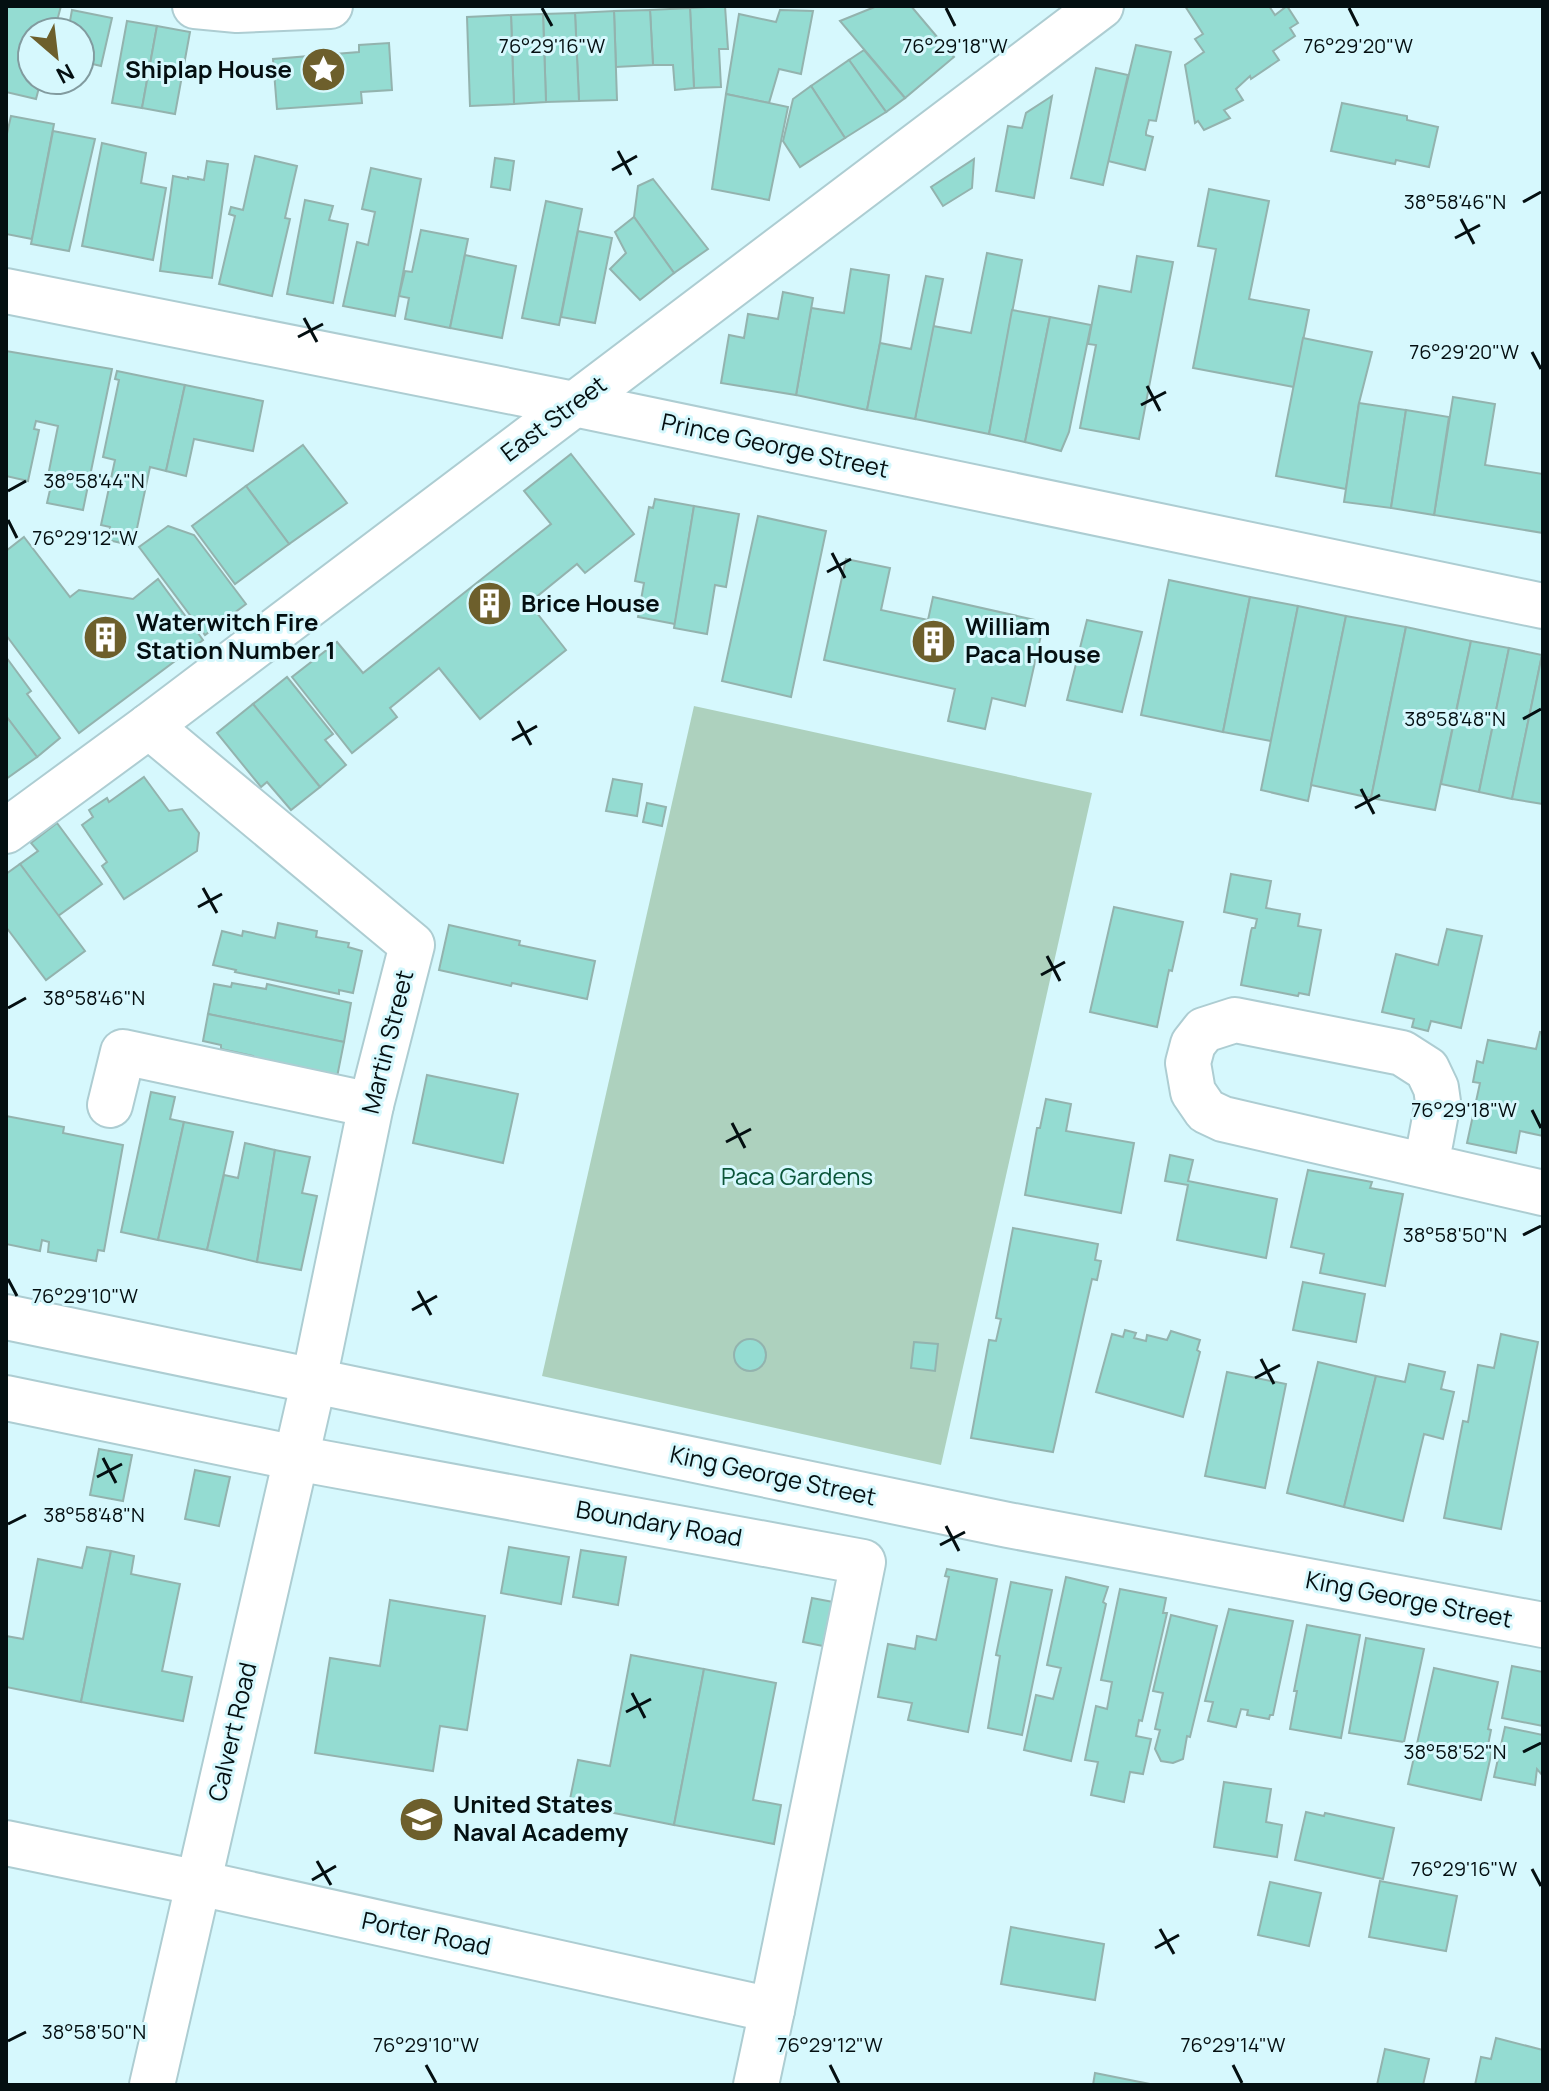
<svg xmlns="http://www.w3.org/2000/svg" width="1549" height="2091" viewBox="0 0 1549 2091" font-family="Manrope,sans-serif">
	<style>
		.park { fill: #add1be }
		.building { fill: #94dcd2; stroke: #93b3ae; stroke-width: 2 }
		.lines { fill: none; stroke-linecap: round; stroke-linejoin: round }
		.minor-casing { stroke: #adcdd2; stroke-width: 48 }
		.minor { stroke: #fff; stroke-width: 44 }
		.ticks { fill: none; stroke: #040f11; stroke-width: 3 }
		.labels { text-anchor: middle; stroke-width: 6; stroke-linejoin: round; paint-order: stroke }
		.poi-label { font-size: 24px; font-weight: bold; fill: #040f11; stroke: #d6f8fd; text-anchor: start }
		.street-label { font-size: 24px; fill: #040f11; stroke: #d6f8fd }
		.park-label { font-size: 24px; fill: #0b5539; stroke: #d6f8fd }
		.ticks-label { font-size: 20px; text-anchor: middle; fill: #040f11; stroke: #d6f8fd; stroke-width: 6; stroke-linejoin: round; paint-order: stroke }
	</style>
	<rect width="100%" height="100%" fill="#d6f8fd"/>
	<path class="park" d="M694,706L1092,793L941,1465L542,1376Z"/>
	<g class="building">
		<path d="M6,6H61L54,32H32V80H41L36,99L6,92Z"/>
		<path d="M725,6L728,49H719L721,87L694,88L690,8Z"/>
		<path d="M877,6H911L954,57L905,98L840,21Z"/>
		<path d="M1185,6H1269L1275,15L1287,6L1298,23L1290,28L1295,36L1273,51L1279,60L1251,79L1250,76L1236,89L1243,100L1224,110L1230,118L1204,130L1198,121L1195,123L1185,65L1204,52L1195,39L1203,34Z"/>
		<path d="M690,8L694,88L675,90L673,65H653L650,10Z"/>
		<path d="M72,10L112,18L101,66L80,61V32H68Z"/>
		<path d="M650,10L653,65L616,67L614,11Z"/>
		<path d="M780,10L813,11L801,74L779,69L769,103L726,94L739,14L776,22Z"/>
		<path d="M614,11L617,100L579,101L575,13Z"/>
		<path d="M575,13L579,101L546,102L543,14Z"/>
		<path d="M543,14L546,102L514,104L511,15Z"/>
		<path d="M511,15L514,104L470,106L467,17Z"/>
		<path d="M127,21L157,26L142,108L112,103Z"/>
		<path d="M157,26L190,32L175,114L142,108Z"/>
		<path d="M389,43L392,90L361,92L362,103L277,109L273,59L359,52V45Z"/>
		<path d="M1136,45L1171,52L1156,121L1149,120L1146,132V135L1153,137L1145,170L1108,161Z"/>
		<path d="M864,50L905,98L886,112L849,60Z"/>
		<path d="M849,60L886,112L845,138L811,86Z"/>
		<path d="M1096,68L1128,75L1103,185L1071,178Z"/>
		<path d="M811,86L845,138L800,167L783,141L793,99Z"/>
		<path d="M726,94L788,107L769,200L712,189Z"/>
		<path d="M1052,96L1034,198L996,191L1008,126L1022,128L1026,113Z"/>
		<path d="M1342,103L1401,115L1407,116V120L1438,127L1429,167L1396,160L1395,164L1331,151Z"/>
		<path d="M11,116L54,124L32,239L6,234V138Z"/>
		<path d="M53,131L95,139L69,251L31,244Z"/>
		<path d="M102,143L146,153L141,183L166,188L153,260L82,246Z"/>
		<path d="M255,156L297,166L285,218L290,219L272,296L219,284L235,216L229,214L231,207L243,210Z"/>
		<path d="M495,158L514,161L510,190L491,187Z"/>
		<path d="M974,159L972,188L943,206L931,187Z"/>
		<path d="M207,161L228,164L212,278L160,271L173,176L188,179V177L204,180Z"/>
		<path d="M371,168L421,179L395,316L343,306L357,242L368,245L375,212L362,209Z"/>
		<path d="M653,179L708,249L674,273L634,217L638,186Z"/>
		<path d="M1209,189L1269,201L1249,299L1309,310L1294,387L1193,368L1216,249L1198,246Z"/>
		<path d="M305,200L333,206L329,220L348,224L333,303L287,294Z"/>
		<path d="M546,201L582,209L559,325L522,318Z"/>
		<path d="M634,217L674,273L640,300L610,269L626,253L615,232Z"/>
		<path d="M421,230L468,239L450,328L405,319L409,298L399,296L405,271L412,272Z"/>
		<path d="M578,231L612,238L595,323L561,317Z"/>
		<path d="M987,253L1022,260L989,434L915,419L933,326L971,333Z"/>
		<path d="M465,255L516,266L502,338L450,328Z"/>
		<path d="M1137,256L1173,262L1139,439L1080,428L1096,345L1088,344L1099,286L1131,292Z"/>
		<path d="M851,269L889,275L880,343L867,410L796,395L811,308L844,313Z"/>
		<path d="M926,276L943,279L915,419L867,410L880,343L911,349Z"/>
		<path d="M783,292L813,298L796,395L721,383L729,335L744,338L748,314L778,319Z"/>
		<path d="M1012,310L1050,317L1025,442L989,434Z"/>
		<path d="M1050,317L1091,325L1069,432L1061,451L1025,442Z"/>
		<path d="M1303,338L1372,352L1359,403L1346,489L1276,476Z"/>
		<path d="M6,351L112,369L83,510L47,503L53,477L48,476L58,426L36,421L34,429L39,430L28,481L6,476Z"/>
		<path d="M117,371L185,385L166,471L150,467L136,533L133,532L130,545L108,540L110,527L101,525L115,460L103,457L119,380L115,379Z"/>
		<path d="M185,385L263,401L253,451L194,439L186,476L166,471Z"/>
		<path d="M1453,397L1495,404L1485,465L1543,474V533L1434,515Z"/>
		<path d="M1359,403L1406,410L1391,508L1344,502Z"/>
		<path d="M1406,410L1449,417L1434,515L1391,508Z"/>
		<path d="M303,445L347,503L289,544L246,486Z"/>
		<path d="M571,454L634,534L585,573L577,564L529,603L566,650L480,719L439,668L390,708L397,717L352,753L292,677L337,642L363,673L551,524L524,491Z"/>
		<path d="M246,486L289,544L235,584L192,526Z"/>
		<path d="M655,499L694,506L675,624L638,617L644,583L635,581L649,507L653,508Z"/>
		<path d="M694,506L739,514L726,587L715,585L707,634L674,628Z"/>
		<path d="M758,516L826,531L791,697L722,681Z"/>
		<path d="M168,526L194,535L246,604L205,635L139,547Z"/>
		<path d="M24,537L70,597L79,590L133,599L158,579L203,640L79,733L6,635V551Z"/>
		<path d="M846,559L890,568L881,610L928,620L933,597L1044,622L1025,706L992,698L985,729L948,721L955,689L824,660Z"/>
		<path d="M1169,580L1250,597L1223,732L1141,715Z"/>
		<path d="M1250,597L1298,606L1271,741L1223,732Z"/>
		<path d="M1298,606L1346,616L1308,801L1261,790Z"/>
		<path d="M1346,616L1406,627L1371,798L1311,785Z"/>
		<path d="M1087,620L1142,632L1122,712L1067,700Z"/>
		<path d="M1406,627L1471,641L1435,810L1371,798Z"/>
		<path d="M1471,641L1509,648L1479,792L1441,784Z"/>
		<path d="M1509,648L1542,655L1512,799L1479,792Z"/>
		<path d="M1542,655L1543,656V804L1512,799Z"/>
		<path d="M6,657L31,691L27,694L60,738L37,757L6,716Z"/>
		<path d="M287,677L333,734L325,740L346,765L320,787L253,704Z"/>
		<path d="M253,704L320,787L291,810L267,782L261,787L217,733Z"/>
		<path d="M6,716L37,757L6,779Z"/>
		<path d="M144,777L169,811L182,809L199,833L197,851L124,899L102,866L107,862L82,825L93,817L89,810L107,798L109,802Z"/>
		<path d="M613,779L642,784L637,816L606,811Z"/>
		<path d="M647,803L666,807L662,826L643,822Z"/>
		<path d="M57,823L102,884L58,916L20,864L38,851L31,843Z"/>
		<path d="M20,864L85,951L46,980L6,927V874Z"/>
		<path d="M1231,874L1271,881L1266,908L1300,914L1298,926L1321,930L1309,995L1299,993L1298,996L1241,985L1251,931L1252,928H1255L1257,919L1224,912Z"/>
		<path d="M1114,907L1183,922L1172,971L1169,970L1157,1027L1090,1012Z"/>
		<path d="M278,923L317,931L316,937L349,943L348,947L362,951L353,993L339,990V994L235,972L236,970L213,965L222,931L242,936L243,931L275,938Z"/>
		<path d="M449,925L520,941L519,945L595,961L587,999L512,983L511,986L439,970Z"/>
		<path d="M1447,929L1482,936L1461,1028L1431,1021L1428,1031L1412,1027L1414,1019L1382,1012L1396,954L1438,965Z"/>
		<path d="M232,983L266,989L267,984L351,1003L344,1042L208,1014L214,984L231,987Z"/>
		<path d="M208,1014L344,1042L336,1082L251,1062L253,1056L221,1049V1045L203,1041Z"/>
		<path d="M1540,1032L1543,1033V1136L1520,1131L1516,1153L1467,1143L1480,1083L1473,1082L1477,1061L1483,1063L1488,1040L1536,1049Z"/>
		<path d="M427,1075L518,1094L503,1163L413,1143Z"/>
		<path d="M151,1092L175,1097L170,1119L184,1122L158,1240L121,1232Z"/>
		<path d="M1046,1099L1071,1104L1066,1131L1134,1143L1121,1213L1025,1195L1037,1128H1040Z"/>
		<path d="M6,1116L64,1127L63,1133L123,1145L104,1251L98,1250L96,1261L48,1252L49,1242L42,1240L40,1251L6,1244Z"/>
		<path d="M184,1122L233,1132L207,1250L158,1240Z"/>
		<path d="M245,1143L275,1150L257,1262L207,1250L224,1175L238,1178Z"/>
		<path d="M275,1150L310,1157L302,1193L317,1196L301,1270L257,1262Z"/>
		<path d="M1170,1155L1193,1160L1188,1181L1277,1199L1266,1258L1177,1240L1188,1185L1165,1181Z"/>
		<path d="M1308,1170L1372,1182L1370,1188L1403,1194L1385,1286L1320,1273L1324,1254L1291,1247Z"/>
		<path d="M1013,1228L1098,1244L1095,1260L1101,1261L1097,1280L1092,1279L1053,1452L971,1438L989,1340L996,1341L1001,1319L996,1318Z"/>
		<path d="M1303,1282L1365,1294L1356,1342L1293,1330Z"/>
		<path d="M1125,1330L1136,1333L1134,1338L1146,1341L1147,1335L1167,1340L1171,1331L1200,1340L1197,1350L1200,1352L1183,1417L1096,1392L1112,1334L1123,1337Z"/>
		<path d="M1501,1334L1538,1342L1501,1529L1444,1518L1463,1421L1468,1422L1478,1365L1494,1368Z"/>
		<circle cx="750" cy="1355" r="16"/>
		<path d="M914,1342L938,1344L935,1371L911,1368Z"/>
		<path d="M1318,1362L1376,1376L1344,1507L1287,1493Z"/>
		<path d="M1409,1364L1445,1372L1441,1389L1454,1392L1443,1439L1424,1434L1403,1521L1344,1507L1376,1376L1405,1382Z"/>
		<path d="M1227,1372L1286,1384L1265,1488L1205,1476Z"/>
		<path d="M99,1449L132,1455L123,1501L90,1495Z"/>
		<path d="M195,1470L230,1477L219,1526L185,1519Z"/>
		<path d="M87,1547L111,1551L81,1702L6,1687V1636L23,1639L38,1559L82,1568Z"/>
		<path d="M509,1547L569,1557L561,1604L501,1593Z"/>
		<path d="M581,1550L626,1557L618,1605L573,1597Z"/>
		<path d="M111,1551L134,1556L131,1574L180,1584L162,1671L192,1677L183,1721L81,1702Z"/>
		<path d="M947,1569L997,1579L968,1732L908,1720L912,1703L878,1697L888,1644L915,1649L917,1636L936,1640L949,1577L945,1576Z"/>
		<path d="M1066,1577L1108,1587L1103,1602L1106,1604L1071,1761L1024,1750L1036,1695L1053,1699L1061,1668L1047,1665Z"/>
		<path d="M1011,1582L1052,1590L1022,1735L988,1728L1000,1656L996,1655Z"/>
		<path d="M1120,1589L1166,1598L1163,1613H1167L1142,1721L1139,1720L1136,1736L1151,1739L1143,1774L1130,1772L1124,1802L1091,1795L1098,1762L1085,1760L1096,1706L1107,1709L1112,1682L1101,1680Z"/>
		<path d="M812,1598L844,1604L833,1648L803,1642Z"/>
		<path d="M390,1600L485,1616L467,1730L440,1726L433,1771L315,1753L330,1658L380,1666Z"/>
		<path d="M1229,1609L1293,1621L1273,1715H1270L1269,1719L1247,1715L1248,1710L1241,1709L1236,1727L1208,1721L1213,1702L1205,1701Z"/>
		<path d="M1171,1615L1217,1626L1190,1737L1187,1736L1183,1759L1173,1763L1161,1761L1155,1749L1160,1730L1155,1729L1163,1693L1153,1691Z"/>
		<path d="M1307,1625L1360,1635L1341,1738L1290,1729L1297,1691H1294Z"/>
		<path d="M1366,1638L1424,1649L1404,1742L1349,1733Z"/>
		<path d="M631,1655L704,1669L674,1825L569,1804L578,1760L610,1766Z"/>
		<path d="M1512,1666L1543,1672V1726L1502,1718Z"/>
		<path d="M1434,1668L1498,1682L1488,1729L1491,1730L1488,1745L1493,1746L1481,1800L1408,1784Z"/>
		<path d="M704,1669L776,1683L753,1800L781,1805L774,1844L674,1825Z"/>
		<path d="M1505,1727L1543,1735V1776L1537,1769L1535,1785L1494,1777Z"/>
		<path d="M1224,1782L1271,1789L1266,1822L1282,1825L1277,1857L1214,1847Z"/>
		<path d="M1306,1812L1324,1816L1325,1813L1394,1828L1383,1879L1295,1860Z"/>
		<path d="M1380,1881L1457,1896L1446,1951L1369,1937Z"/>
		<path d="M1270,1882L1321,1893L1309,1946L1258,1935Z"/>
		<path d="M1011,1927L1104,1944L1095,2000L1001,1984Z"/>
		<path d="M1496,2038L1543,2050V2085H1475L1481,2057L1491,2059Z"/>
		<path d="M1385,2049L1429,2059L1423,2085H1377Z"/>
		<path d="M1095,2073L1155,2085H1093Z"/>
	</g>
	<g class="lines">
		<defs>
			<g id="minor">
				<path d="M195,6L237,10L330,6"/>
				<path d="M6,291L574,404L1543,606"/>
				<path d="M149,726L412,945L371,1105L314,1380L152,2085"/>
				<path d="M6,831L149,726L1101,6"/>
				<path d="M110,1105L123,1052L371,1105"/>
				<path d="M1426,1166L1438,1102L1436,1088L1427,1069L1402,1053L1235,1020L1204,1030L1193,1044L1188,1063L1193,1092L1206,1111L1223,1119L1543,1193"/>
				<path d="M6,1317L1008,1525L1543,1625"/>
				<path d="M6,1398L296,1458L863,1562L772,2010"/>
				<path d="M6,1843L199,1883L772,2010L756,2085"/>
			</g>
		</defs>
		<use href="#minor" class="minor-casing"/>
		<use href="#minor" class="minor"/>
	</g>
	<path class="ticks" d="M542,8L552,26M946,8L955,26M1349,8L1358,26M618,151L631,175M612,170L637,156M1523,202L1541,192M1461,219L1474,244M1455,238L1480,225M304,318L317,342M298,337L323,324M1532,352L1541,369M1147,386L1160,411M1141,405L1166,392M8,491L26,481M8,520L17,538M832,553L845,578M827,572L851,559M1523,719L1541,709M518,721L531,745M512,740L537,726M1361,789L1374,814M1355,808L1380,795M203,888L217,913M198,907L222,894M1047,956L1060,981M1041,975L1065,962M8,1008L26,998M1532,1110L1541,1128M732,1123L745,1148M726,1142L751,1129M1523,1235L1541,1226M8,1279L17,1296M418,1291L431,1315M412,1310L437,1296M1261,1359L1274,1384M1255,1378L1280,1365M103,1458L116,1483M97,1477L122,1464M8,1524L26,1515M946,1526L959,1551M940,1545L965,1532M632,1693L645,1718M626,1712L651,1699M1523,1752L1541,1743M317,1861L331,1885M1532,1869L1541,1886M312,1880L336,1866M1160,1929L1174,1954M1155,1948L1179,1935M8,2041L26,2032M426,2065L436,2083M830,2065L839,2083M1233,2065L1242,2083"/>
	<defs>
		<symbol id="sight-disc" viewBox="-11 -11 22 22"><circle r="9.5" fill="#6d5f2c" stroke="#d6f8fd"/><path d="M0-6L1.8-2.2L6-1.7L2.9 1.2L3.7 5.4L0 3.3L-3.7 5.4L-2.9 1.2L-6-1.7L-1.8-2.2Z" fill="#fff"/></symbol>
		<symbol id="building-disc" viewBox="-11 -11 22 22"><circle r="9.5" fill="#6d5f2c" stroke="#d6f8fd"/><path d="M-4-6H4V6H1V3H-1V6H-4ZM-2.5-4.3h1.7v1.8h-1.7ZM.8-4.3h1.7v1.8H.8ZM-2.5-1h1.7V.8h-1.7ZM.8-1h1.7V.8H.8Z" fill="#fff"/></symbol>
		<symbol id="university-disc" viewBox="-11 -11 22 22"><circle r="9.5" fill="#6d5f2c" stroke="#d6f8fd"/><path d="M0-5L7-2L0 1L-7-2ZM-4 1L0 2.5L4 1V4Q0 6-4 4Z" fill="#fff"/></symbol>
	</defs>
	<g fill-rule="evenodd">
		<use href="#sight-disc" x="298" y="44" width="51" height="51"/>
		<use href="#building-disc" x="464" y="578" width="51" height="51"/>
		<use href="#building-disc" x="80" y="612" width="51" height="51"/>
		<use href="#building-disc" x="908" y="616" width="51" height="51"/>
		<use href="#university-disc" x="396" y="1794" width="51" height="51"/>
	</g>
	<g class="labels">
		<g class="poi-label">
			<text x="292" y="78" text-anchor="end">Shiplap House</text>
			<text x="521" y="612">Brice House</text>
			<text x="136" y="631">Waterwitch Fire<tspan x="136" dy="28">Station Number 1</tspan></text>
			<text x="965" y="635">William<tspan x="965" dy="28">Paca House</tspan></text>
			<text x="453" y="1813">United States<tspan x="453" dy="28">Naval Academy</tspan></text>
		</g>
		<g class="street-label">
			<text transform="translate(554 419) rotate(-37)" y="8">East Street</text>
			<text transform="translate(775 446) rotate(12)" y="8">Prince George Street</text>
			<text transform="translate(388 1042) rotate(-76)" y="8">Martin Street</text>
			<text transform="translate(773 1476) rotate(12)" y="8">King George Street</text>
			<text transform="translate(659 1524) rotate(10)" y="8">Boundary Road</text>
			<text transform="translate(1409 1600) rotate(11)" y="8">King George Street</text>
			<text transform="translate(233 1732) rotate(-77)" y="8">Calvert Road</text>
			<text transform="translate(426 1934) rotate(12)" y="8">Porter Road</text>
		</g>
		<g class="park-label">
			<text x="797" y="1185">Paca Gardens</text>
		</g>
	</g>
	<g class="ticks-label">
		<text x="955" y="53">76°29'18"W</text>
		<text x="1358" y="53">76°29'20"W</text>
		<text x="552" y="53">76°29'16"W</text>
		<text x="1455" y="209">38°58'46"N</text>
		<text x="1464" y="359">76°29'20"W</text>
		<text x="94" y="488">38°58'44"N</text>
		<text x="85" y="545">76°29'12"W</text>
		<text x="1455" y="726">38°58'48"N</text>
		<text x="94" y="1005">38°58'46"N</text>
		<text x="1464" y="1117">76°29'18"W</text>
		<text x="1455" y="1242">38°58'50"N</text>
		<text x="85" y="1303">76°29'10"W</text>
		<text x="94" y="1522">38°58'48"N</text>
		<text x="1455" y="1759">38°58'52"N</text>
		<text x="1464" y="1876">76°29'16"W</text>
		<text x="94" y="2039">38°58'50"N</text>
		<text x="426" y="2052">76°29'10"W</text>
		<text x="830" y="2052">76°29'12"W</text>
		<text x="1233" y="2052">76°29'14"W</text>
	</g>
	<rect width="1549" height="2091" fill="none" stroke="#040f11" stroke-width="16"/>
	<g transform="translate(56 56) rotate(152)"><circle r="38" fill="#d6f8fd" stroke="#829b9f" stroke-width="2"/>
	<path d="M0-6L14 30L0 20L-14 30Z" fill="#6d5f2c"/>
	<text y="-12" font-size="22" font-weight="bold" text-anchor="middle" fill="#040f11">N</text>
	</g>
</svg>
